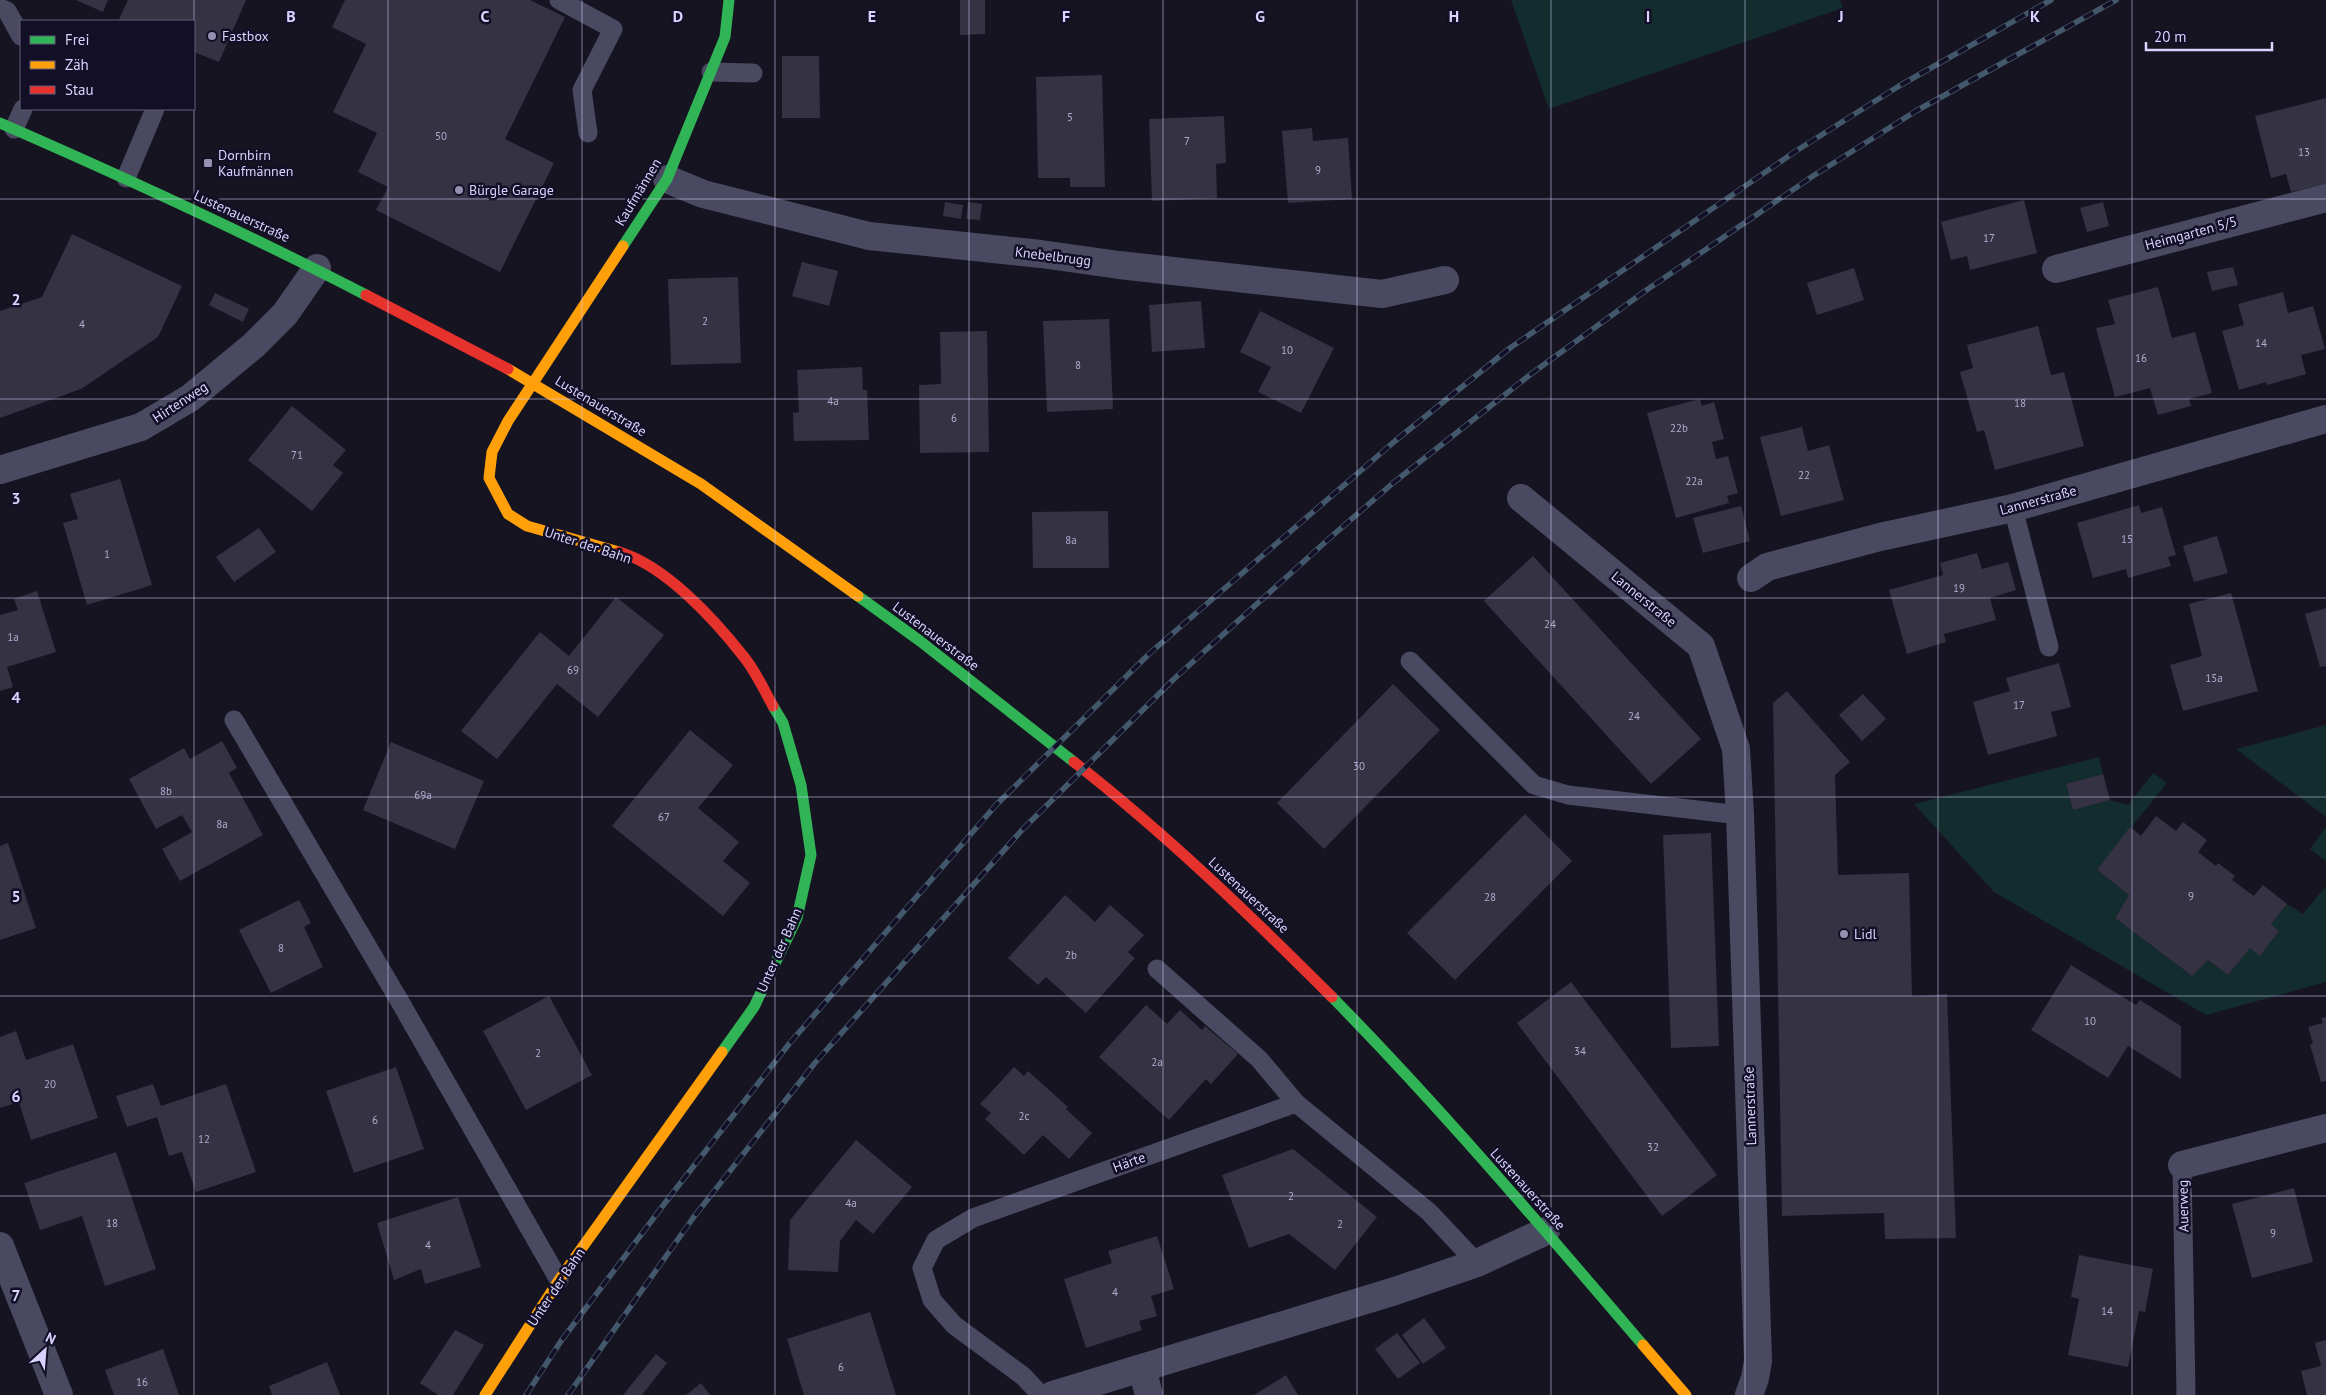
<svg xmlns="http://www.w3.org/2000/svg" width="2326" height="1395" viewBox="0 0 2326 1395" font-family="'PT Sans',sans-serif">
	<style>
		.green { fill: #132c2d }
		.building { fill: #343243 }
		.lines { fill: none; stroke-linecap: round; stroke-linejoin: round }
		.lane { stroke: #4a4962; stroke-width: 19 }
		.street { stroke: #4a4962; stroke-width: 28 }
		.fast { stroke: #30b455; stroke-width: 11 }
		.slow { stroke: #ff9f0a; stroke-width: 11 }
		.jam { stroke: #e5322d; stroke-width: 11 }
		.rail-casing { stroke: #43596b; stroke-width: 5.5 }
		.rail { stroke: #130f26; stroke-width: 4; stroke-dasharray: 11; stroke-linecap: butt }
		.grid { fill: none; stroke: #d9d4ff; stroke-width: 1; stroke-opacity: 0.55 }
		.poi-dot { fill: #9591b1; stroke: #130f26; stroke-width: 2 }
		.labels { text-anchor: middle; stroke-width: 5; stroke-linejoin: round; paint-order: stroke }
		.number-label { font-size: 11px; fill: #b0acd0 }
		.poi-label { font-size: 14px; fill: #d9d4ff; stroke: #130f26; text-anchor: start }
		.street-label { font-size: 14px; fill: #d9d4ff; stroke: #130f26 }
		.grid-label { font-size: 16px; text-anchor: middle; font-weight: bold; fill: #d9d4ff; stroke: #130f26; stroke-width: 5; stroke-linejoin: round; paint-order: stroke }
	</style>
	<rect width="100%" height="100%" fill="#161421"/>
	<g class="green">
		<path d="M1511,0H1840L1843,8L1549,109Z"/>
		<path d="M2326,725V817L2236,749Z"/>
		<path d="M2099,757L2103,774L2066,784L2073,810L2110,800L2128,805L2153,773L2167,783L2097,870L2129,895L2115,918L2192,976L2208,960L2228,975L2250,948L2260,955L2279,931L2271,924L2287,904L2303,914L2326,886V982L2206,1015L1994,892L1914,804Z"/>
		<path d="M2326,827V861L2310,849Z"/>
	</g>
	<g class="building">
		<path d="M76,0H108L103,12Z"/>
		<path d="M128,0H246L219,62L194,52V21H124L119,19Z"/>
		<path d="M345,0H530L565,17L505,139L554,163L500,272L376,210L388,187L358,172L377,133L333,112L366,44L332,27Z"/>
		<path d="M960,0H985V34L960,35Z"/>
		<path d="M782,56H819L820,118H782Z"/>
		<path d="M1102,75L1105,187H1070V178H1038L1036,77Z"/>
		<path d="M2326,98V184L2291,192L2286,174L2271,178L2255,116Z"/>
		<path d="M1224,116L1226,163L1216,164L1217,198L1152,201L1149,119Z"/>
		<path d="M1312,128L1313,141L1348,138L1352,199L1288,203L1282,131Z"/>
		<path d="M2024,200L2037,253L1970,270L1967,256L1951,260L1941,222Z"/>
		<path d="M945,202L963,205L961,219L943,216Z"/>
		<path d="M968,202L982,204L980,220L966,219Z"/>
		<path d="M2103,202L2109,226L2087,232L2080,208Z"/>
		<path d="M72,234L182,286L158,337L81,389L0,418V311L42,297Z"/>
		<path d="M802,262L838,271L829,306L792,296Z"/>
		<path d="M2233,267L2238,285L2212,291L2207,272Z"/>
		<path d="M1854,268L1864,300L1817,315L1807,283Z"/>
		<path d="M738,277L741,363L671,365L668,279Z"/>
		<path d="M2158,287L2172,338L2195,332L2212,393L2189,399L2191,406L2158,415L2150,388L2115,397L2096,328L2115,324L2108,300Z"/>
		<path d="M2283,292L2288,313L2313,306L2325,349L2301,355L2306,374L2267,385L2266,382L2239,390L2222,331L2244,325L2238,304Z"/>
		<path d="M215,293L249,309L243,322L209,305Z"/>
		<path d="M1201,301L1205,348L1152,352L1149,305Z"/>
		<path d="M1260,311L1334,348L1301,413L1258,392L1271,367L1240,352Z"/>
		<path d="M1109,319L1113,409L1047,412L1043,321Z"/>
		<path d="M2038,326L2051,375L2064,372L2084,446L1995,470L1984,430L1977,432L1960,372L1973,368L1967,345Z"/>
		<path d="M987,331L989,452L920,453L919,385L941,384L940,332Z"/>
		<path d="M862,367L863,390H867L869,440L794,441L793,413L799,412L797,370Z"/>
		<path d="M1700,399L1702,406L1714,402L1724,439L1712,442L1716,459L1728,456L1738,493L1727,496L1729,503L1676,518L1647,413Z"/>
		<path d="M292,406L346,450L333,465L343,473L312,511L248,460Z"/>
		<path d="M1802,427L1808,451L1829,445L1844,500L1781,516L1760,437Z"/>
		<path d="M120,479L152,585L87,605L63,523L78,519L70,494Z"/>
		<path d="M2139,505L2141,513L2162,507L2176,555L2168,557L2171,566L2128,578L2126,569L2093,578L2077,523Z"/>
		<path d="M1741,506L1750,541L1703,553L1693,518Z"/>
		<path d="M1108,511L1109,568H1033L1032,512Z"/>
		<path d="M259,528L276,552L234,582L216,557Z"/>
		<path d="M2217,536L2228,573L2194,582L2183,546Z"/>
		<path d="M1977,553L1982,569L2008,562L2016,590L1990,598L1996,620L1944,634L1946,642L1907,654L1889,590L1943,575L1940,563Z"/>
		<path d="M1533,556L1701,739L1651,784L1484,601Z"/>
		<path d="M37,591L56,652L7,667L13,687L0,691V615L18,610L14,599Z"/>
		<path d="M2231,593L2258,691L2183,711L2170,665L2202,656L2189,604Z"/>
		<path d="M616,597L664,635L598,717L557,684L497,759L461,731L540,632L569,656Z"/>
		<path d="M2326,608V666L2320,667L2305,614Z"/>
		<path d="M2059,663L2071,707L2051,712L2057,736L1988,755L1973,702L2010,691L2006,678Z"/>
		<path d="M1393,684L1440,730L1324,849L1277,803Z"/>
		<path d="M1787,691L1850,762L1835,775L1838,875L1909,873L1912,996L1947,994L1956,1238L1885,1239L1884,1213L1782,1216L1773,703Z"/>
		<path d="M1863,694L1886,719L1862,741L1839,715Z"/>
		<path d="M690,730L733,765L698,808L739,842L723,861L750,883L723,916L612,826Z"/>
		<path d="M222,741L237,768L229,773L263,835L180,881L162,849L192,832L182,815L156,829L129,779L184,748L190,759Z"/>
		<path d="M391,742L484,781L455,849L363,810Z"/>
		<path d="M2103,774L2110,800L2073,810L2066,784Z"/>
		<path d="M1525,814L1572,861L1455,980L1407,933Z"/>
		<path d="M2156,816L2176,831L2183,822L2207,840L2198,852L2216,866L2218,863L2235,876L2232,880L2254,896L2263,885L2287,904L2271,924L2279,931L2260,956L2250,948L2228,975L2208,960L2192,976L2115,918L2129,895L2097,870L2130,827L2141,836Z"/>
		<path d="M1711,833L1719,1046L1671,1048L1663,835Z"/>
		<path d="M8,843L36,928L0,940V846Z"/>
		<path d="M1065,895L1095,922L1110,905L1144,935L1128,952L1135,958L1086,1013L1046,977L1038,985L1008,958Z"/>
		<path d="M299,900L311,923L304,927L323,967L271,993L239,930Z"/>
		<path d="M2071,965L2136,1005L2140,1000L2181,1026V1079L2128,1046L2108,1078L2031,1030Z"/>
		<path d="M1571,982L1717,1175L1662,1216L1517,1023Z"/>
		<path d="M549,996L592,1075L526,1110L483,1031Z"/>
		<path d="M1146,1005L1167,1024L1180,1010L1202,1030L1205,1026L1238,1054L1211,1084L1206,1079L1169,1120L1099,1057Z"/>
		<path d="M2326,1017V1081L2321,1082L2310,1045L2313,1043L2308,1027L2323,1023L2321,1018Z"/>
		<path d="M16,1031L26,1060L73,1044L98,1118L31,1140L19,1102L0,1108V1037Z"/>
		<path d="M396,1067L424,1149L354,1173L326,1091Z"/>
		<path d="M1014,1067L1024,1076L1028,1071L1068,1107L1066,1109L1092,1133L1069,1159L1043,1135L1024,1155L985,1119L991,1113L980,1104Z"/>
		<path d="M153,1084L161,1106L226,1084L256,1172L196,1192L182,1152L169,1156L157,1117L127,1127L116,1096Z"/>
		<path d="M856,1140L912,1187L873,1234L856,1220L840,1241L838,1272L788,1270L790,1220Z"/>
		<path d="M1293,1149L1377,1217L1335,1270L1289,1234L1249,1248L1222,1175Z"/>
		<path d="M116,1152L156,1269L105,1286L82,1216L40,1230L24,1183Z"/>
		<path d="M2294,1188L2313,1262L2252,1278L2232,1204Z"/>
		<path d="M458,1197L481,1267L425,1284L421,1269L394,1280L377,1223Z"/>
		<path d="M1157,1236L1174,1289L1151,1296L1157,1316L1139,1321L1142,1330L1086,1348L1064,1279L1112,1263L1108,1251Z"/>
		<path d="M2079,1255L2153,1269L2145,1312L2139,1311L2128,1367L2068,1355L2079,1299L2071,1297Z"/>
		<path d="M870,1312L896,1395H804L787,1339Z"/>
		<path d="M1424,1318L1446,1348L1423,1364L1402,1335Z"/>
		<path d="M455,1330L484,1345L453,1395H438L420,1383Z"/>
		<path d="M1397,1333L1420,1363L1398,1379L1375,1349Z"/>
		<path d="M2326,1340V1395H2307L2301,1371L2321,1366L2315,1343Z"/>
		<path d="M163,1349L179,1395H114L105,1370Z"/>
		<path d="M656,1354L667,1363L642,1395H623Z"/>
		<path d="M327,1362L340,1395H272L269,1386Z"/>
		<path d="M1286,1375L1298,1395H1254Z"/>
		<path d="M701,1383L710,1395H686Z"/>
	</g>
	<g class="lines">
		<g class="lane">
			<path d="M559,0L613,29L582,90L588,133"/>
			<path d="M0,8L7,11L21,36"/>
			<path d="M711,72L753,73"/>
			<path d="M14,129L23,109"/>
			<path d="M126,178L155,109"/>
			<path d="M2013,508L2049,647"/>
			<path d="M1410,661L1534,785L1568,795L1740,815"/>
			<path d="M234,720L399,1000L559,1280"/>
			<path d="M1157,969L1259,1059L1296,1103L1429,1212L1477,1263"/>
			<path d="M2182,1165L2186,1395"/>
			<path d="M1041,1395L1023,1376L954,1325L932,1300L922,1268L936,1240L973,1218L1296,1103"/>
		</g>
		<g class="street">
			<path d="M667,179L703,194L869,236L1041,254L1119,265L1382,294L1445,280"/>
			<path d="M2056,269L2326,198"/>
			<path d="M0,470L141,427L190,398L254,345L285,314L317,268"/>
			<path d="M1521,498L1701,646L1736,749L1740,815L1758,1361L1755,1378L1749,1395"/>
			<path d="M1751,578L1767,567L1880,537L2013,508L2326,419"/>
			<path d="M2182,1165L2326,1128"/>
			<path d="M0,1246L59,1395"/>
			<path d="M1142,1368L1149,1395"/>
			<path d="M1053,1395L1395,1291L1477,1263L1546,1231"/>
		</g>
		<g class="fast">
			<path d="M0,123C124,177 246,233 366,295"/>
			<path d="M623,246L667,179L725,37L729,0"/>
			<path d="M858,596L920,641L1074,762"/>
			<path d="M1332,997C1441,1108 1542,1227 1643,1345"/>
			<path d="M722,1052L754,1007L797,918L811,855L801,785L783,723L773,706"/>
		</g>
		<g class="slow">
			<path d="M508,369L701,484L858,596"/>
			<path d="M619,552L527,526L508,514L489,478L492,452L508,421L623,246"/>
			<path d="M1643,1345L1686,1395"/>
			<path d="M485,1395L559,1280L722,1052"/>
		</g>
		<g class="jam">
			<path d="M366,295L508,369"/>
			<path d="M619,552C665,565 715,620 744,657C756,672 764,690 773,706"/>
			<path d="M1074,762C1166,834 1250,915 1332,997"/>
		</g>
		<defs>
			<g id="rail">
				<path d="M526,1395L561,1341L668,1199L789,1044L996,805L1150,653L1395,441L1510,348L1796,151L1899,86L2051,0"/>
				<path d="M568,1395L693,1218L814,1064L1022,830L1176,677L1332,536L1393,483L1531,374L1648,289L1813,176L1916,111L2116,0"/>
			</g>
		</defs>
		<use href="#rail" class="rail-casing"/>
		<use href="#rail" class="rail"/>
	</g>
	<path class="grid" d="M194,0V1395M388,0V1395M582,0V1395M775,0V1395M969,0V1395M1163,0V1395M1357,0V1395M1551,0V1395M1745,0V1395M1938,0V1395M2132,0V1395M0,199H2326M0,399H2326M0,598H2326M0,797H2326M0,996H2326M0,1196H2326"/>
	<g class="poi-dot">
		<circle cx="212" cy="36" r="5"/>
		<rect x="203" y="158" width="10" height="10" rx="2.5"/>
		<circle cx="459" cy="190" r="5"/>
		<circle cx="1844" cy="934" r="5"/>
	</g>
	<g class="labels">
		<g class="number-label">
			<text x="1070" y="121">5</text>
			<text x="441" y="140">50</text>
			<text x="1187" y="145">7</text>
			<text x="2304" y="156">13</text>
			<text x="1318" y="174">9</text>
			<text x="1989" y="242">17</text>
			<text x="705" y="325">2</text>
			<text x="82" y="328">4</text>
			<text x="2261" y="347">14</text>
			<text x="1287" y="354">10</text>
			<text x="2141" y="362">16</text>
			<text x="1078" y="369">8</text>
			<text x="833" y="405">4a</text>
			<text x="2020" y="407">18</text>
			<text x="954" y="422">6</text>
			<text x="1679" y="432">22b</text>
			<text x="297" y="459">71</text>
			<text x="1804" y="479">22</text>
			<text x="1694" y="485">22a</text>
			<text x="2127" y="543">15</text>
			<text x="1071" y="544">8a</text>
			<text x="107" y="558">1</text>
			<text x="1959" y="592">19</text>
			<text x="1550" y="628">24</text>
			<text x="13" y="641">1a</text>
			<text x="573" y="674">69</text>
			<text x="2214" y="682">15a</text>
			<text x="2019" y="709">17</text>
			<text x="1634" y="720">24</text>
			<text x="1359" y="770">30</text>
			<text x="166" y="795">8b</text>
			<text x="423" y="799">69a</text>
			<text x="664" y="821">67</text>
			<text x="222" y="828">8a</text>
			<text x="2191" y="900">9</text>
			<text x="1490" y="901">28</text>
			<text x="281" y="952">8</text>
			<text x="1071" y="959">2b</text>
			<text x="2090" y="1025">10</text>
			<text x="1580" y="1055">34</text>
			<text x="538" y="1057">2</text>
			<text x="1157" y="1066">2a</text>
			<text x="50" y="1088">20</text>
			<text x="1024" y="1120">2c</text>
			<text x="375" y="1124">6</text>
			<text x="204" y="1143">12</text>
			<text x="1653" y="1151">32</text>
			<text x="1291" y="1200">2</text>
			<text x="851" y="1207">4a</text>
			<text x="112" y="1227">18</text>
			<text x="1340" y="1228">2</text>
			<text x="2273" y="1237">9</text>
			<text x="428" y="1249">4</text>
			<text x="1115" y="1296">4</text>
			<text x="2107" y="1315">14</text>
			<text x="841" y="1371">6</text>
			<text x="142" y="1386">16</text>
		</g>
		<g class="poi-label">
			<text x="222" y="41">Fastbox</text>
			<text x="218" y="160">Dornbirn<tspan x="218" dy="16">Kaufmännen</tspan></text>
			<text x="469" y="195">Bürgle Garage</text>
			<text x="1854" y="939">Lidl</text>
		</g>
		<g class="street-label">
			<text transform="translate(638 192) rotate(-59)" y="5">Kaufmännen</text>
			<text transform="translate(242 216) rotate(25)" y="5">Lustenauerstraße</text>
			<text transform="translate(2191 233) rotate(-15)" y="5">Heimgarten 5/5</text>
			<text transform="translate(1053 256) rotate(7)" y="5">Knebelbrugg</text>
			<text transform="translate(180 402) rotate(-33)" y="5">Hirtenweg</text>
			<text transform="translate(601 406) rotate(31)" y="5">Lustenauerstraße</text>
			<text transform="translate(2038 500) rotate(-15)" y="5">Lannerstraße</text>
			<text transform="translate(588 545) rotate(18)" y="5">Unter der Bahn</text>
			<text transform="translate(1644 599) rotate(39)" y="5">Lannerstraße</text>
			<text transform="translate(936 636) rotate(37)" y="5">Lustenauerstraße</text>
			<text transform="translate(1249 895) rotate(43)" y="5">Lustenauerstraße</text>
			<text transform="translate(779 950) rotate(-66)" y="5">Unter der Bahn</text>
			<text transform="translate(1750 1106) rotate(-92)" y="5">Lannerstraße</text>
			<text transform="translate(1129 1162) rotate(-20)" y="5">Härte</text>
			<text transform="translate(1528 1189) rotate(48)" y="5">Lustenauerstraße</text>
			<text transform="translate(2183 1206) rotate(-91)" y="5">Auerweg</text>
			<text transform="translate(556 1287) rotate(-56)" y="5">Unter der Bahn</text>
		</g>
	</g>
	<g class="grid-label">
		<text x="291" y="22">B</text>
		<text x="485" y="22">C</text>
		<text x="678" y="22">D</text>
		<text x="872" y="22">E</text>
		<text x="1066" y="22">F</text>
		<text x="1260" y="22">G</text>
		<text x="1454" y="22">H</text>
		<text x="1648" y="22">I</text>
		<text x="1841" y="22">J</text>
		<text x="2035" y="22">K</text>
		<text x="16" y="305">2</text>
		<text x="16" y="504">3</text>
		<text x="16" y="703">4</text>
		<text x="16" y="902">5</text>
		<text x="16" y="1102">6</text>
		<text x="16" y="1301">7</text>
	</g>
	<rect x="20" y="20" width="175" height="90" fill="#130f26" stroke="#625e7d"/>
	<rect x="30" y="36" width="25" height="8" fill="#30b455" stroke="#625e7d"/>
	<text x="65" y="45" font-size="15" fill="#d9d4ff">Frei</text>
	<rect x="30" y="61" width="25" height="8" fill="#ff9f0a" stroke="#625e7d"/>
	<text x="65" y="70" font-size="15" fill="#d9d4ff">Zäh</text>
	<rect x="30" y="86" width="25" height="8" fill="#e5322d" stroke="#625e7d"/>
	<text x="65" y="95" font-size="15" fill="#d9d4ff">Stau</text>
	<g transform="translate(45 1350) rotate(26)" stroke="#130f26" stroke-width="4" paint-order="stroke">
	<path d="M0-4L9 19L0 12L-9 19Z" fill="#d9d4ff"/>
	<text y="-8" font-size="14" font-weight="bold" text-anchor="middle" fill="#d9d4ff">N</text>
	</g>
	<path d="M2146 42v8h126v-8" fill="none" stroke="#d9d4ff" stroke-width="2.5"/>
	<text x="2154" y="42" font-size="15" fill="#d9d4ff" stroke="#130f26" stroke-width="4" paint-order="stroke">20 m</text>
</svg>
